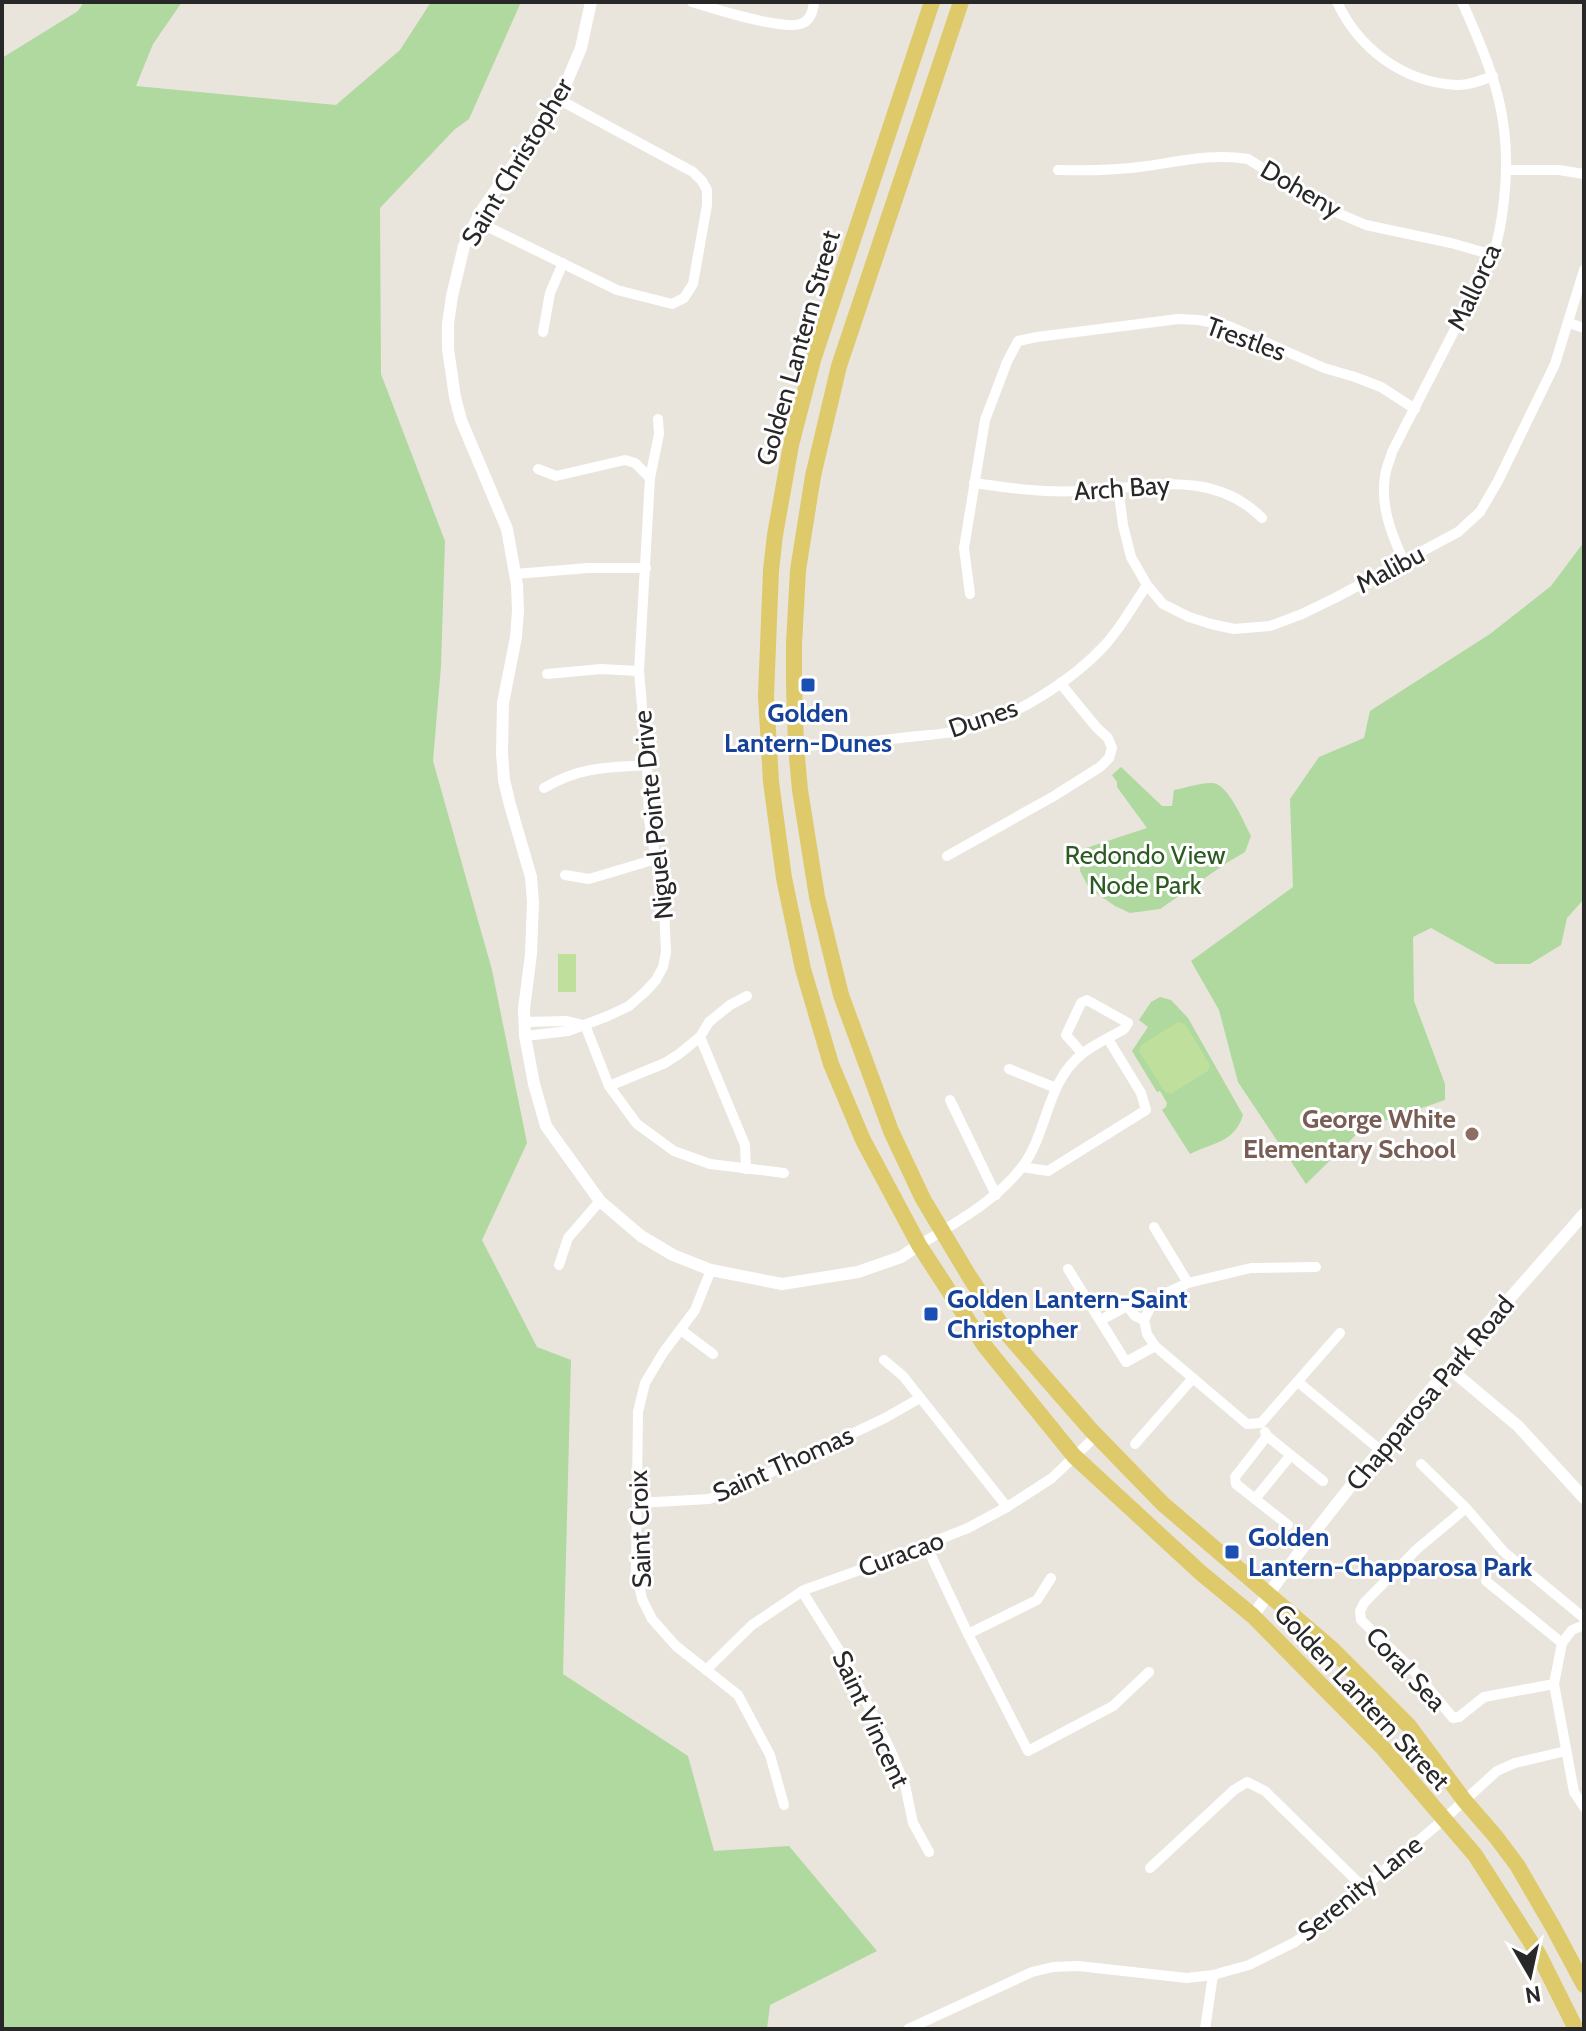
<svg xmlns="http://www.w3.org/2000/svg" width="1586" height="2031" viewBox="0 0 1586 2031" font-family="Cabin,sans-serif">
	<style>
		.green { fill: #afd99f }
		.pitch { fill: #bfdf9c }
		.lines { fill: none; stroke-linecap: round; stroke-linejoin: round }
		.minor { stroke: #fff; stroke-width: 10 }
		.tertiary { stroke: #fff; stroke-width: 12 }
		.primary { stroke: #deca6b; stroke-width: 16 }
		.transit-dot { fill: #1a4fb4; stroke: #fff; stroke-width: 3 }
		.education-dot { fill: #8d6e63; stroke: #fff; stroke-width: 3 }
		.labels { text-anchor: middle; stroke-width: 6; stroke-linejoin: round; paint-order: stroke }
		.street-label { font-size: 26px; fill: #282828; stroke: #fff }
		.transit-label { font-size: 26px; font-weight: bold; fill: #164399; stroke: #fff; text-anchor: start }
		.park-label { font-size: 26px; fill: #2b5b22; stroke: #fff }
		.education-label { font-size: 26px; font-weight: bold; fill: #785e54; stroke: #fff; text-anchor: end }
	</style>
	<rect width="100%" height="100%" fill="#e9e4dc"/>
	<g class="green">
		<path d="M84,2H182L153,44L136,86L336,105L400,50L431,2H521L469,119L454,130L380,208L381,374L445,541L441,666L433,761L492,970L527,1143L482,1240L537,1347L571,1360L563,1674L688,1756L714,1851L789,1846L877,1951L770,2005L767,2029H2V58L78,11Z"/>
		<path d="M1584,542V899L1567,918L1561,945L1530,964H1496L1431,928L1413,937L1414,1001L1445,1084V1100L1363,1128L1306,1184L1238,1082L1219,1010L1191,961L1293,887L1290,799L1319,757L1364,738L1370,711L1490,634L1551,586Z"/>
		<path d="M1121,767L1162,806H1172L1174,790C1185,788 1203,782 1213,783C1229,785 1244,823 1251,836L1245,852L1228,862L1160,909L1130,913L1115,906L1089,888L1080,871V850L1147,828L1117,787V782L1112,775Z"/>
		<path d="M1160,997L1171,1000L1188,1018L1243,1115C1234,1143 1214,1142 1190,1154L1162,1110L1166,1107L1167,1103L1160,1091L1157,1092L1132,1051L1148,1027L1139,1020L1151,1002Z"/>
	</g>
	<g class="pitch">
		<rect x="558" y="954" width="18" height="38"/>
		<path d="M1178,1022L1185,1024L1210,1065L1208,1071L1171,1094L1165,1092L1139,1051L1141,1045Z"/>
	</g>
	<g class="lines">
		<g class="minor">
			<path d="M692,2C712,8 786,32 803,23C811,19 813,11 814,2"/>
			<path d="M1337,2C1359,49 1403,82 1456,85C1469,86 1481,80 1493,76"/>
			<path d="M1058,170C1087,171 1118,170 1147,166C1181,161 1214,153 1248,159L1328,209L1366,225L1451,243L1493,255"/>
			<path d="M1508,170H1559L1584,174"/>
			<path d="M476,221L617,290L672,304L684,298L693,284L707,205V190L702,181L693,172L558,99"/>
			<path d="M1569,323L1584,328"/>
			<path d="M543,332L550,293L563,263"/>
			<path d="M538,469L556,476L625,460L635,463L650,478"/>
			<path d="M974,483C1009,488 1044,493 1079,491C1144,489 1210,466 1262,518"/>
			<path d="M1118,487L1123,525L1131,557L1147,585L1163,604L1189,617L1211,624L1234,629L1270,626L1302,614L1337,597L1458,532L1480,512L1498,481L1555,364L1584,270"/>
			<path d="M1404,562C1392,535 1380,507 1385,476C1386,468 1390,460 1392,452L1493,255C1499,237 1502,219 1504,200C1513,122 1494,72 1462,2"/>
			<path d="M515,574L588,568H646"/>
			<path d="M970,594L964,548L985,420L1007,362L1018,341L1037,337L1147,323L1178,319L1199,320L1229,326L1324,368L1355,377L1381,387L1415,409"/>
			<path d="M547,674L601,669L639,671"/>
			<path d="M769,747C816,746 863,743 909,737C927,735 947,734 964,730C1012,719 1072,681 1105,645C1121,628 1133,605 1147,585"/>
			<path d="M544,788C579,767 608,767 647,765"/>
			<path d="M947,856L1054,796L1100,767L1109,758L1112,748L1108,738L1097,728L1060,683"/>
			<path d="M565,875L589,879L656,859"/>
			<path d="M524,1022L567,1021L583,1025"/>
			<path d="M585,1025L609,1086L637,1124L674,1151L710,1164L784,1173"/>
			<path d="M525,1036L568,1031L608,1016L629,1006L645,992L656,980L663,967L666,952L664,907L649,820L647,765L639,671L650,478L659,434L658,419"/>
			<path d="M700,1037L745,1145L746,1169"/>
			<path d="M1009,1069L1056,1088"/>
			<path d="M609,1086L665,1063L679,1054L700,1037L709,1022L730,1005L747,996"/>
			<path d="M950,1100L996,1195"/>
			<path d="M1022,1167L1048,1171L1146,1110L1141,1093L1108,1039"/>
			<path d="M1154,1227L1188,1283"/>
			<path d="M919,1245C955,1223 996,1201 1022,1167C1048,1133 1046,1082 1082,1054C1094,1044 1111,1037 1124,1029L1128,1023L1087,1000L1081,1003L1066,1035L1082,1053"/>
			<path d="M559,1265L568,1238L600,1201"/>
			<path d="M1068,1269L1126,1362L1155,1346"/>
			<path d="M711,1270L695,1310L663,1353L645,1383L638,1412L636,1570L642,1599L652,1619L676,1646L738,1695L770,1755L784,1805"/>
			<path d="M1101,1320L1127,1306L1135,1316L1144,1320"/>
			<path d="M1144,1320L1152,1304L1168,1292L1188,1283L1251,1268L1316,1267"/>
			<path d="M1144,1320L1147,1334L1155,1346L1247,1424L1261,1423"/>
			<path d="M681,1330L713,1354"/>
			<path d="M884,1360L903,1376L1007,1507"/>
			<path d="M1298,1382L1379,1449"/>
			<path d="M1261,1423L1340,1333"/>
			<path d="M1265,1432L1267,1436L1323,1481"/>
			<path d="M1267,1436L1235,1477L1236,1484L1288,1525"/>
			<path d="M1135,1444L1193,1378"/>
			<path d="M1421,1464L1466,1508L1504,1552L1584,1618"/>
			<path d="M1255,1499L1290,1456"/>
			<path d="M637,1503L709,1499L738,1488L885,1418L920,1398"/>
			<path d="M1466,1508L1417,1549L1364,1603L1360,1611L1361,1620L1415,1672L1453,1718L1459,1717L1484,1697L1554,1684"/>
			<path d="M926,1545L968,1634L1028,1751L1113,1706L1149,1672"/>
			<path d="M1486,1581L1562,1643L1554,1684L1574,1792L1584,1807"/>
			<path d="M802,1591L847,1663L890,1749L905,1785L913,1823L929,1852"/>
			<path d="M968,1634L1037,1600L1051,1578"/>
			<path d="M1562,1643L1572,1630L1584,1625"/>
			<path d="M706,1670L752,1625L804,1590L879,1563L968,1528L1007,1507L1052,1478L1096,1436"/>
			<path d="M1150,1868L1234,1790L1247,1782L1265,1791L1363,1887"/>
			<path d="M908,2029L1032,1972L1053,1967L1078,1966L1187,1978L1213,1975L1249,1965L1295,1942L1325,1920L1443,1820L1497,1771L1515,1763L1566,1751"/>
			<path d="M1205,2029L1213,1975"/>
		</g>
		<g class="tertiary">
			<path d="M591,2L581,48L565,86L551,110L480,213L464,246L452,296L448,324V349L455,397L461,420L507,529L517,585L518,611L516,637L503,703L502,753L504,780L510,805L531,877L533,902L531,954L524,1009L525,1036L534,1084L546,1126L600,1201L641,1236L673,1255L711,1270L782,1284L858,1272L901,1257L919,1245"/>
			<path d="M1449,1368L1518,1426L1584,1498"/>
			<path d="M1253,1616C1353,1473 1470,1344 1584,1214"/>
		</g>
		<g class="primary">
			<path d="M932,2L813,360L791,445L775,535L771,570L766,696L771,782L784,878L803,969L831,1064L863,1140L919,1245L984,1345L1074,1456L1201,1573L1253,1616L1383,1748L1475,1855L1539,1955L1576,2029"/>
			<path d="M961,2L839,366L813,476L798,570L794,644V684L796,747L800,790L817,897L841,995L891,1131L923,1199L969,1276L1008,1335L1091,1430L1163,1504L1331,1648L1409,1726L1464,1800L1496,1837L1517,1865L1553,1927L1584,1985"/>
		</g>
	</g>
	<g class="transit-dot">
		<rect x="800" y="677" width="16" height="16" rx="4"/>
		<rect x="923" y="1306" width="16" height="16" rx="4"/>
		<rect x="1224" y="1544" width="16" height="16" rx="4"/>
	</g>
	<circle class="education-dot" cx="1472" cy="1134" r="8"/>
	<g class="labels">
		<g class="street-label">
			<text transform="translate(517 162) rotate(-59)" y="9">Saint Christopher</text>
			<text transform="translate(1301 189) rotate(30)" y="9">Doheny</text>
			<text transform="translate(1474 287) rotate(-65)" y="9">Mallorca</text>
			<text transform="translate(1246 339) rotate(20)" y="9">Trestles</text>
			<text transform="translate(798 348) rotate(-74)" y="9">Golden Lantern Street</text>
			<text transform="translate(1122 488) rotate(-4)" y="9">Arch Bay</text>
			<text transform="translate(1390 569) rotate(-28)" y="9">Malibu</text>
			<text transform="translate(983 718) rotate(-19)" y="9">Dunes</text>
			<text transform="translate(653 815) rotate(-96)" y="9">Niguel Pointe Drive</text>
			<text transform="translate(1430 1393) rotate(-50)" y="9">Chapparosa Park Road</text>
			<text transform="translate(783 1464) rotate(-24)" y="9">Saint Thomas</text>
			<text transform="translate(640 1529) rotate(-92)" y="9">Saint Croix</text>
			<text transform="translate(901 1554) rotate(-20)" y="9">Curacao</text>
			<text transform="translate(1406 1669) rotate(47)" y="9">Coral Sea</text>
			<text transform="translate(1362 1697) rotate(47)" y="9">Golden Lantern Street</text>
			<text transform="translate(871 1719) rotate(65)" y="9">Saint Vincent</text>
			<text transform="translate(1360 1888) rotate(-39)" y="9">Serenity Lane</text>
		</g>
		<g class="transit-label">
			<text x="808" y="722" text-anchor="middle">Golden<tspan x="808" dy="30">Lantern-Dunes</tspan></text>
			<text x="947" y="1308">Golden Lantern-Saint<tspan x="947" dy="30">Christopher</tspan></text>
			<text x="1248" y="1546">Golden<tspan x="1248" dy="30">Lantern-Chapparosa Park</tspan></text>
		</g>
		<g class="park-label">
			<text x="1145" y="864">Redondo View<tspan x="1145" dy="30">Node Park</tspan></text>
		</g>
		<g class="education-label">
			<text x="1456" y="1128">George White<tspan x="1456" dy="30">Elementary School</tspan></text>
		</g>
	</g>
	<rect width="1586" height="2031" fill="none" stroke="#282828" stroke-width="8"/>
	<g transform="translate(1530 1975) rotate(171)" stroke="#ffffff" stroke-width="6" paint-order="stroke">
	<path d="M0-6L14 30L0 20L-14 30Z" fill="#282828"/>
	<text y="-12" font-size="22" font-weight="bold" text-anchor="middle" fill="#282828">N</text>
	</g>
</svg>
